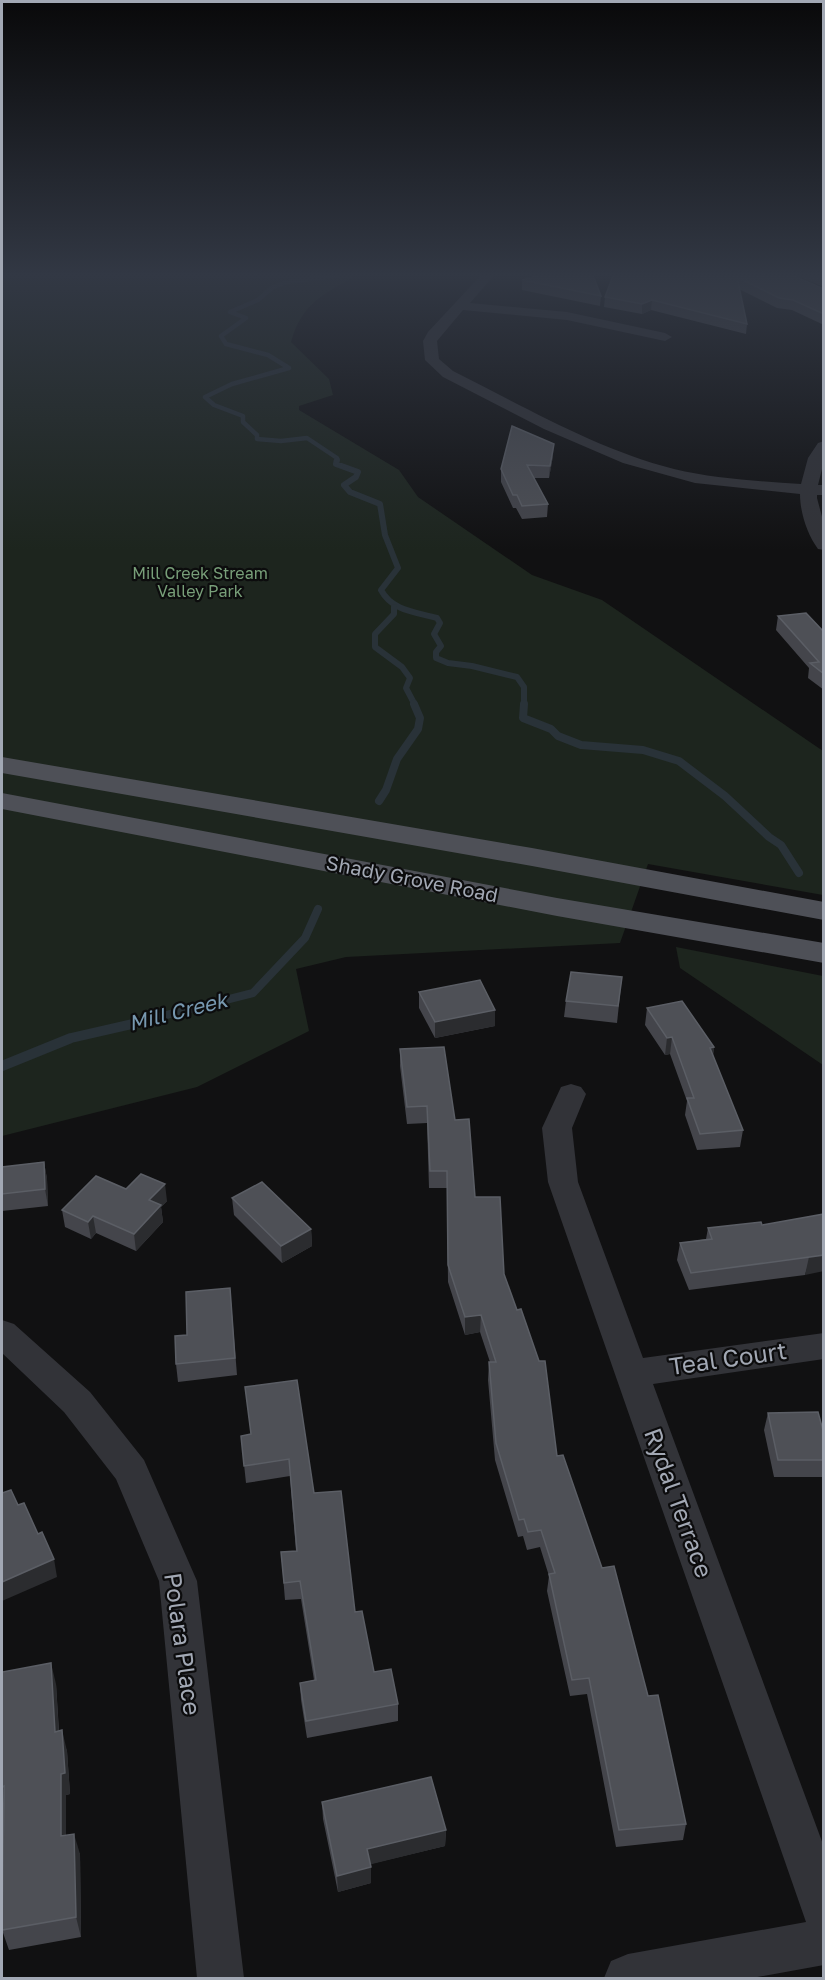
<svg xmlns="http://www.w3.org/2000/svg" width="825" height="1980" viewBox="0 0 825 1980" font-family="'Golos Text',sans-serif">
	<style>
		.green { fill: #1d251e }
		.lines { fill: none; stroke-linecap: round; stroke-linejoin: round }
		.stream-far3 { stroke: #293238; stroke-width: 4.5 }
		.stream-far2 { stroke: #293238; stroke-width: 6 }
		.stream-far1 { stroke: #293238; stroke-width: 8 }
		.stream { stroke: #293238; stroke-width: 10 }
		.minor { fill: #323338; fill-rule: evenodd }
		.primary { fill: #4e5057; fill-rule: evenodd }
		.wall { fill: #44454b }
		.shaded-wall { fill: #2b2c2f }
		.building { fill: #4e5056; stroke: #5b5e65; stroke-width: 1.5 }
		.labels { text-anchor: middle; stroke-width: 4.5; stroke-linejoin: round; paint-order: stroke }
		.far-park-label { font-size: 16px; fill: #789f79; stroke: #0c0c0d }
		.street-label { font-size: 20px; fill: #a2a8b4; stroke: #0c0c0d }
		.water-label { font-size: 21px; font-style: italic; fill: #7798b0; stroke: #0c0c0d }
		.near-street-label { font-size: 24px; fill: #a2a8b4; stroke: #0c0c0d }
	</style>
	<rect width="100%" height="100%" fill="#111112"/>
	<g class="green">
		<path d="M2,273H360C326,294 303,300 291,342L329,379L333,395L299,406V410L399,470L418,497L532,575L602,600L823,751V895L648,864L620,943L346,957L296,969L309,1031L197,1087L2,1136Z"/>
		<path d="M676,947L823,976V1065L680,968Z"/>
	</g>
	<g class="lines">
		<path class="stream-far3" d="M336,461L337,458L307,438L281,441L257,439V435L243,422V416L214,405L205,397L232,384L289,368L268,355L226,344L221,336L246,318L230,312L258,300L273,287L287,282L333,276L338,273"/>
		<g class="stream-far2">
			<path d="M337,460L336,464L358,472L356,477L344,485L350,492L380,504L385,535L398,568L381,590C392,611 416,612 437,618L440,623L434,634L441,646L436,652V658L448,663L472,666L517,677L524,687V705"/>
			<path d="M394,607V614L375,634V647L402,667L410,678L406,688L415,705"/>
		</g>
		<g class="stream-far1">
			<path d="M524,704L523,718L551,729L558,736L581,745L643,750L679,761L725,796L769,837L781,845L799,873"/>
			<path d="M379,801L386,790L397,759L418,729L420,718L414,704"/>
			<path d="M135,1023L253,993L305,938L318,909"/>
		</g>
		<path class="stream" d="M2,1066L71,1038L141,1022"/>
		<g class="minor">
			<path d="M483,273H496L470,303L567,312L665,333L672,337L665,341L567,320L463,310L437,341L439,359L453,371C525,407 596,449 674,469C715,479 759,481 801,484L808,458L818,443L824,441V461L818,485H824V495H817V498L824,524V550L818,549C807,534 800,512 800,494L695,483L623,463L544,429L443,377L425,360L423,341L428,332Z"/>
			<path d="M571,1084L581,1087L586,1094L572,1128L578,1182L643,1358L824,1333V1359L653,1384L824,1847V1965L752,1978H604L611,1961L628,1954L806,1922L548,1182L542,1128L561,1087Z"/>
			<path d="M2,1320L14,1324L90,1392L144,1460L197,1581L244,1978H197L159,1581L116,1479L64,1412L2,1353Z"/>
		</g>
		<g class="primary">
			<path d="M2,757L532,848L824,902V920L532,866L2,773Z"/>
			<path d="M2,793L557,898L824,943V963L557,916L2,809Z"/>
		</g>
	</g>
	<g class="wall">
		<path d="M614,273H787L824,289V325L792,310L777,308L739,289L747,324L746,334L651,310L642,314L604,307L605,297Z"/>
		<path d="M790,273H824V287Z"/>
		<path d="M522,280L601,296L600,306L522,290Z"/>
		<path d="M553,456L549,478H534L548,504L547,517L522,519L516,508H513L501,482V469Z"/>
		<path d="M778,616L824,632V690L808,678L809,668L776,630Z"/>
		<path d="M622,977L617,1023L564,1017L566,1001Z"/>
		<path d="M419,992L495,1010V1026L435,1038L419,1008Z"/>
		<path d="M647,1008L714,1047L713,1056L743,1130L740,1147L697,1150L685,1115L687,1101L670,1054L665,1055L645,1025Z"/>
		<path d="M400,1049L455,1120L475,1197L504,1274L557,1456L602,1568L648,1696L686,1824L683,1840L616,1847L587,1694L570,1696L547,1591L549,1576L540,1547L527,1550L523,1536L518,1537L495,1460L488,1380L489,1362H490L480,1332L465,1335L448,1282L447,1188H429L427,1123L407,1124L400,1066Z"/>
		<path d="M44,1162L47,1179L48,1206L2,1211V1167Z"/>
		<path d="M126,1189L167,1201L161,1207L163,1222L136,1251L96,1233L91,1239L65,1227L62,1210Z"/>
		<path d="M232,1198L311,1229L312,1246L282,1263L234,1215Z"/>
		<path d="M824,1214L805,1275L689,1290L677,1260L680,1243L706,1239L708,1228L762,1225Z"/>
		<path d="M230,1288L237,1375L178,1382L176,1364L187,1335Z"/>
		<path d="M245,1387L314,1493L374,1672L398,1704V1721L307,1738L301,1700L300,1683L314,1680L301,1599L285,1600L281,1552L296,1551L290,1476L246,1483L241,1436L251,1434Z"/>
		<path d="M768,1413L824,1434V1477H774L764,1430Z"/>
		<path d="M56,1684L59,1731L67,1751L70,1794L66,1795V1835L80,1854L81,1937L9,1950L2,1930L4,1808Z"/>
		<path d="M322,1802L446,1830L445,1846L370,1864L371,1883L338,1892L323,1819Z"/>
	</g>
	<g class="shaded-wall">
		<path d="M652,300L651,310L642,314V304Z"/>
		<path d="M554,444L553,456L549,478L550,466Z"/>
		<path d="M495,1010V1026L435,1038V1022Z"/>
		<path d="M672,1037L670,1054L665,1055L667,1038Z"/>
		<path d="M714,1047L712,1063L710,1048Z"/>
		<path d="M44,1162L47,1179L48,1206L45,1189Z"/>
		<path d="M165,1184L167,1201L161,1207L163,1222L136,1251L134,1234L149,1200Z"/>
		<path d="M93,1216L96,1233L91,1239L88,1222Z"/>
		<path d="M311,1229L312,1246L282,1263L281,1246Z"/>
		<path d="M824,1255V1271L805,1275L809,1257Z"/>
		<path d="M481,1315L480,1332L465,1335V1317Z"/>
		<path d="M54,1559L57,1577L2,1601V1582Z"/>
		<path d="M51,1663L56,1684L60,1753L55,1732Z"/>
		<path d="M62,1730L67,1751L70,1794L66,1795V1856L61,1836V1774Z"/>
		<path d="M4,1786L11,1807L2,1809V1787Z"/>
		<path d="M446,1830L445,1846L368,1865L367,1849Z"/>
		<path d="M74,1834L80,1854L81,1937L76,1917Z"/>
		<path d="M371,1867V1883L338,1892L337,1876Z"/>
	</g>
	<g class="building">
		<path d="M547,273H592L601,296L522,280Z"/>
		<path d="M614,273H787L824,289V314L793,300L779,298L737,277L747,324L652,300L642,304L605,297Z"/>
		<path d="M814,273H824V277Z"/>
		<path d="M512,426L554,444L550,466L527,465L548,504L522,506L517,495H513L501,469Z"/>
		<path d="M806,613L824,632V674L810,663L819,662L778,616Z"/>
		<path d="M571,972L622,977L618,1006L566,1001Z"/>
		<path d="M480,980L495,1010L435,1022L419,992Z"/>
		<path d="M682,1001L714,1047L710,1048L743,1130L700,1134L687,1098H694L672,1037L667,1038L647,1008Z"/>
		<path d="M444,1047L455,1120L469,1119L475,1197H500L504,1274L517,1310L521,1309L539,1361H545L557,1456L563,1455L602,1568L614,1566L648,1696L658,1695L686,1824L619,1830L589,1678L572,1680L549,1574L555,1573L541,1530L528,1532L524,1519L519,1520L496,1443L489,1362H496L481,1315L465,1317L448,1265L447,1171H430L427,1106L407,1107L400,1049Z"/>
		<path d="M44,1162L45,1189L2,1194V1167Z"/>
		<path d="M141,1174L165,1184L149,1200L161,1205L134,1234L93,1216L88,1222L62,1210L96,1176L126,1189Z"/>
		<path d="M262,1182L311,1229L281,1246L232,1198Z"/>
		<path d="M824,1214V1255L691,1273L680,1243L712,1239L708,1228L761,1222L762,1225Z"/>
		<path d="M230,1288L235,1358L176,1364L175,1336L187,1335L186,1292Z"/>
		<path d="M297,1380L314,1493L341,1491L355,1612L362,1611L374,1672L391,1669L398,1704L306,1721L300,1683L316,1680L300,1581L284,1583L281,1552L297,1551L289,1459L244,1466L241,1436L251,1434L245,1387Z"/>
		<path d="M818,1412L824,1434V1460H778L768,1413Z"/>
		<path d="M11,1490L18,1505L24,1503L38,1534L42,1532L54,1559L2,1582V1493Z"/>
		<path d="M51,1663L55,1732L62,1730L65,1773L61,1774V1836L74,1834L76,1917L2,1930L4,1786L2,1787V1672Z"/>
		<path d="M431,1777L446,1830L367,1849L371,1867L337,1876L322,1802Z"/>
	</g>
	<linearGradient id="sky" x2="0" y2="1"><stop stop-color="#09090a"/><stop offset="0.5" stop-color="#323844"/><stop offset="1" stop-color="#323844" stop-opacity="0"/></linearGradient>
	<rect width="825" height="550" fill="url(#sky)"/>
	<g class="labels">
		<g class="far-park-label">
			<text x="200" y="579">Mill Creek Stream<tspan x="200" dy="18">Valley Park</tspan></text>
		</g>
		<g class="street-label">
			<text transform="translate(412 879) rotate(11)" y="7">Shady Grove Road</text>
		</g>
		<g class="water-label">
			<text transform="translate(178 1012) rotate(-14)" y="7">Mill Creek</text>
		</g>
		<g class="near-street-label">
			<text transform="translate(728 1359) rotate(-8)" y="8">Teal Court</text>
			<text transform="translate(678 1503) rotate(70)" y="8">Rydal Terrace</text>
			<text transform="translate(182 1644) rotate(82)" y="8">Polara Place</text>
		</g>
	</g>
	<rect width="825" height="1980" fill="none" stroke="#a2a8b4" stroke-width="6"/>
</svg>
